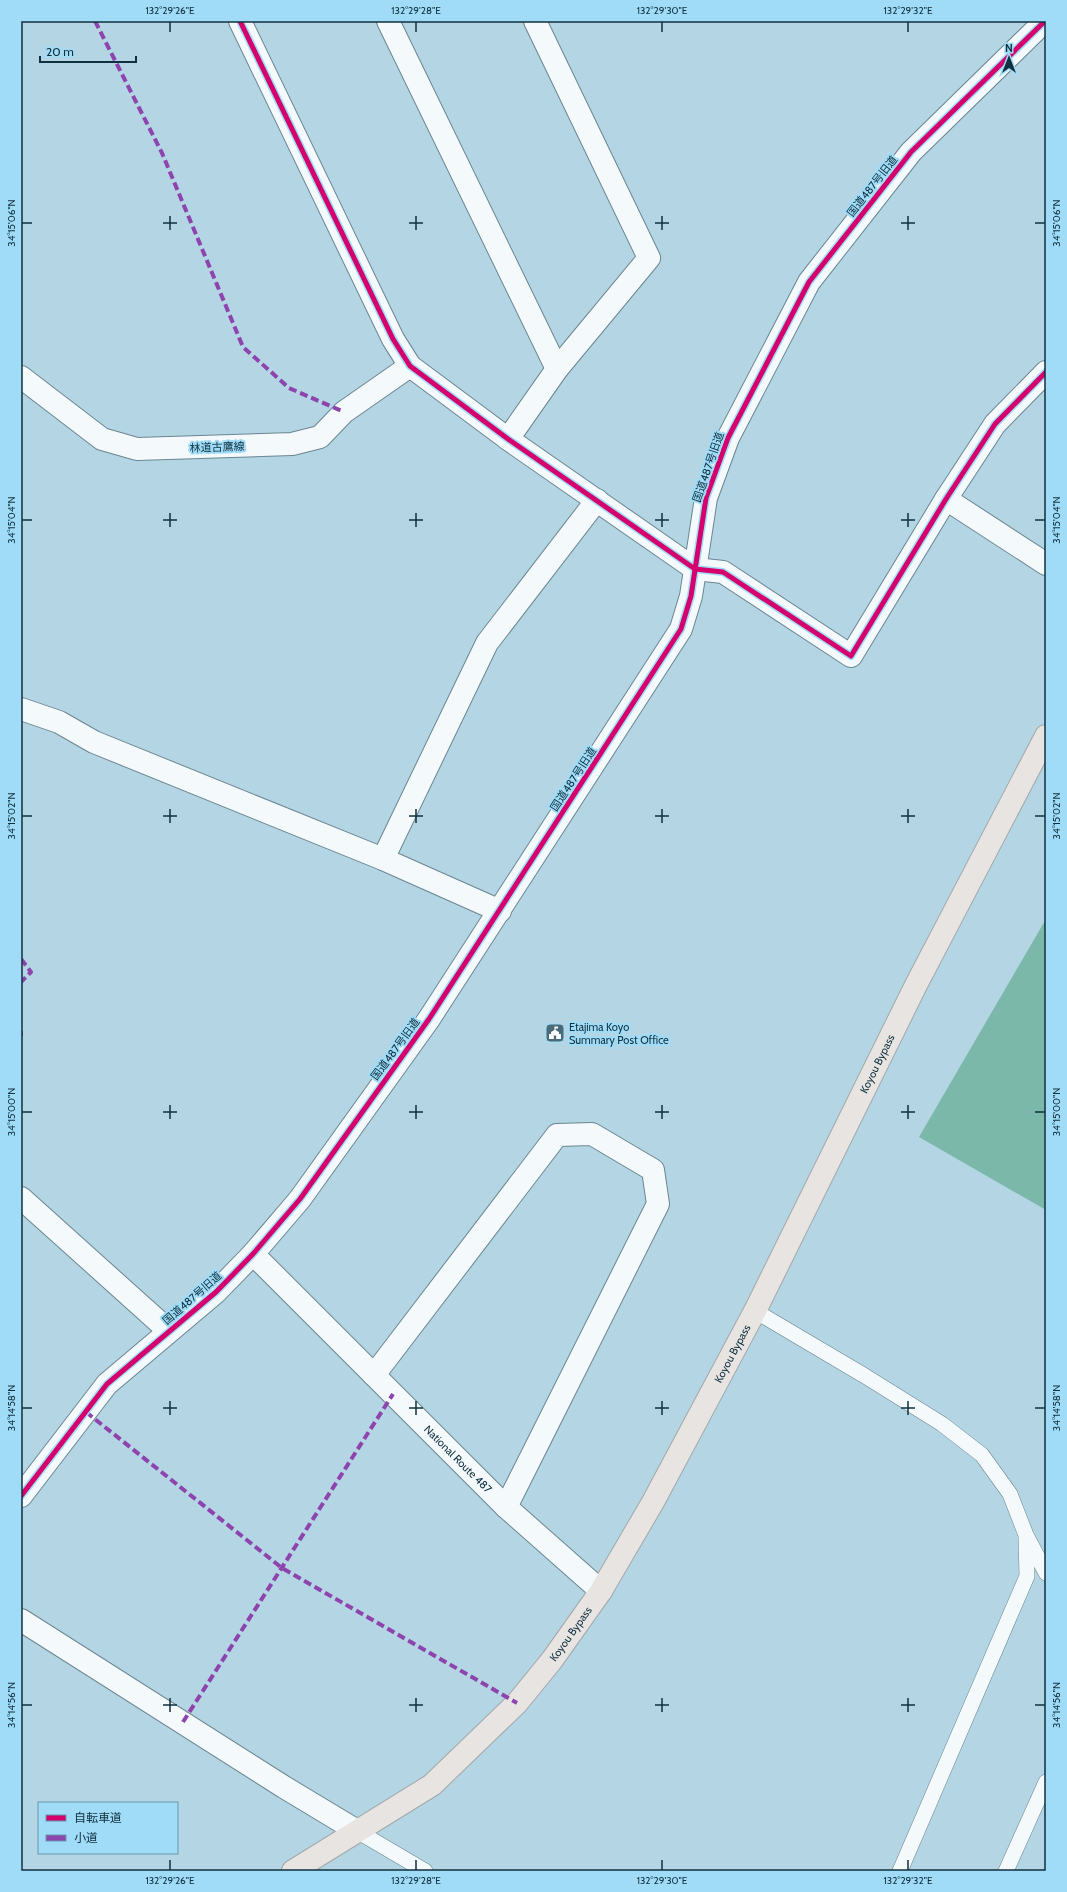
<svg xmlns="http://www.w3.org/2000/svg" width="1067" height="1892" viewBox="0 0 1067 1892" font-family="Cabin,'Noto Sans JP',sans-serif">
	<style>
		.water { fill: #7bb8aa }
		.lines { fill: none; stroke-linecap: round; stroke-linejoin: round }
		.service-casing { stroke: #6b8692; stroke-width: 16 }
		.minor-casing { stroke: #6b8692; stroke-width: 24 }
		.tertiary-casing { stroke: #6b8692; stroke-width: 24 }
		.trunk-casing { stroke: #a2a7a9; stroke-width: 24 }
		.service { stroke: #f4f9fb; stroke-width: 15 }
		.minor { stroke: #f4f9fb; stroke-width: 22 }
		.tertiary { stroke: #f4f9fb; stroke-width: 22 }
		.trunk { stroke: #e7e4e1; stroke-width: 22 }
		.quiet { stroke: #8e44ad; stroke-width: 4; stroke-dasharray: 8 4; stroke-linecap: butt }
		.cycleway-casing { stroke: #a0dcf8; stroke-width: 8 }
		.cycleway { stroke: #d6006c; stroke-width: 5 }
		.ticks { fill: none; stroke: #0f303e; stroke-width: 1.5 }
		.labels { text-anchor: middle; stroke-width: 4; stroke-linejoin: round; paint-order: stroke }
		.street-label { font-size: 11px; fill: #0f303e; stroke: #a0dcf8 }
		.poi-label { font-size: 11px; fill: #0f303e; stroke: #a0dcf8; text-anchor: start }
		.neatline { fill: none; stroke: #0f303e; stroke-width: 1.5 }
		.ticks-label { font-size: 10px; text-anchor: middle; fill: #0f303e }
	</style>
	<rect width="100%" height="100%" fill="#b4d5e4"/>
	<path class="water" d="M1046,919V1210L919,1137Z"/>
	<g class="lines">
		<defs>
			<g id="service">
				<path d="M755,1311L865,1376L942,1424L982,1455L1010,1494L1026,1535L1046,1573"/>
				<path d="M357,1831L425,1871"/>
				<path d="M900,1871L1027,1576L1026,1538"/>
				<path d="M1006,1871L1046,1782"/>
			</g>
			<g id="minor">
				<path d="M240,21L393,339L410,366L508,439L695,569L723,572L851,656L946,499L995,424L1046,372"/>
				<path d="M388,21L557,369L508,439"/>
				<path d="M535,21L649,258L557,369"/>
				<path d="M21,377L102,439L137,449L292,444L320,437L344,412L410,366"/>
				<path d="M946,499L1046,564"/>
				<path d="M21,709L59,722L94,742L383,859L500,911"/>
				<path d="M383,859L487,643L597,500"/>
				<path d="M21,1198L169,1331"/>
				<path d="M374,1375L557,1135L592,1134L653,1170L658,1204L506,1507"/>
				<path d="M21,1496L107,1384L216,1292L253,1254L300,1199L429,1019L681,629L691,596L706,498L728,438L809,282L911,152L1045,21"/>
			</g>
			<g id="tertiary">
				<path id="s1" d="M253,1254L506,1507L601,1591"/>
				<path d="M21,1620L284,1787L357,1831"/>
			</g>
			<g id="trunk">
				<path id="s2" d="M293,1871L432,1785L517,1703L552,1660L601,1591L653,1502L755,1311L916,985L1046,736"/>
			</g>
		</defs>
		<use href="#service" class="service-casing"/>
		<use href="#minor" class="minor-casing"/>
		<use href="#tertiary" class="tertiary-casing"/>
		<use href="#trunk" class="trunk-casing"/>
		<use href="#service" class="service"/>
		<use href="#minor" class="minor"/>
		<use href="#tertiary" class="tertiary"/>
		<use href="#trunk" class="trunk"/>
		<g class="quiet">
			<path d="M95,21L162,153L243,347L289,388L344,412"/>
			<path d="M21,959L31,972L21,982"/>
			<path d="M21,1031V1036"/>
			<path d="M86,1412L282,1568L517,1703"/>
			<path d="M183,1722L393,1394"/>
		</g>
		<defs>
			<g id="cycleway">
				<path d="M240,21L393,339L410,366L508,439L695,569L723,572L851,656L946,499L995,424L1046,372"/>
				<path d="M21,1496L107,1384L216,1292L253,1254L300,1199L429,1019L681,629L691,596L706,498L728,438L809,282L911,152L1045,21"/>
			</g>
		</defs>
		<use href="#cycleway" class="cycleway-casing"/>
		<use href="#cycleway" class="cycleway"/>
	</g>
	<path class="ticks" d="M170,22V32M416,22V32M662,22V32M908,22V32M170,216V230M416,216V230M662,216V230M908,216V230M22,223H32M163,223H177M409,223H423M655,223H669M901,223H915M1035,223H1045M170,513V527M416,513V527M662,513V527M908,513V527M22,520H32M163,520H177M409,520H423M655,520H669M901,520H915M1035,520H1045M170,809V823M416,809V823M662,809V823M908,809V823M22,816H32M163,816H177M409,816H423M655,816H669M901,816H915M1035,816H1045M170,1105V1119M416,1105V1119M662,1105V1119M908,1105V1119M22,1112H32M163,1112H177M409,1112H423M655,1112H669M901,1112H915M1035,1112H1045M170,1401V1415M416,1401V1415M662,1401V1415M908,1401V1415M22,1408H32M163,1408H177M409,1408H423M655,1408H669M901,1408H915M1035,1408H1045M170,1698V1712M416,1698V1712M662,1698V1712M908,1698V1712M22,1705H32M163,1705H177M409,1705H423M655,1705H669M901,1705H915M1035,1705H1045M170,1860V1870M416,1860V1870M662,1860V1870M908,1860V1870"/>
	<defs>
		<symbol id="civic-square" viewBox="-11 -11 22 22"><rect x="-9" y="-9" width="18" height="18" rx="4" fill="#496a78" stroke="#a0dcf8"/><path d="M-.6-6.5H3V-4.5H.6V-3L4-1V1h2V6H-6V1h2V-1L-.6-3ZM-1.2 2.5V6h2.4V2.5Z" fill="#fff"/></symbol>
	</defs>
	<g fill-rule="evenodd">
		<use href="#civic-square" x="544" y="1022" width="22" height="22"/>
	</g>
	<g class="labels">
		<g class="street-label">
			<text transform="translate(872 186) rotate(-52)" y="4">国道487号旧道</text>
			<text transform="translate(217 447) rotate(-2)" y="4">林道古鷹線</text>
			<text transform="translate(708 467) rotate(-71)" y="4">国道487号旧道</text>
			<text transform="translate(573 779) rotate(-57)" y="4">国道487号旧道</text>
			<text transform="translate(395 1049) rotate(-54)" y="4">国道487号旧道</text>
			<text dy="4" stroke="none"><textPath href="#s2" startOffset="1017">Koyou Bypass</textPath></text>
			<text transform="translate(192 1298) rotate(-41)" y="4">国道487号旧道</text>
			<text dy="4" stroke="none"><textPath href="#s2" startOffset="693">Koyou Bypass</textPath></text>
			<text dy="4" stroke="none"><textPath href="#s1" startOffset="290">National Route 487</textPath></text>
			<text dy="4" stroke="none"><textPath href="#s2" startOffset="369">Koyou Bypass</textPath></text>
		</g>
		<g class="poi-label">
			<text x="569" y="1031">Etajima Koyo<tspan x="569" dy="13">Summary Post Office</tspan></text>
		</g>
	</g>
	<rect width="1067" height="1892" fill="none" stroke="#a0dcf8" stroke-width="44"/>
	<rect x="38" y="1802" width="140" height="52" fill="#a0dcf8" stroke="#6697ae"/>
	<rect x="46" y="1815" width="20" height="6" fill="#d6006c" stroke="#6697ae"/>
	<text x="74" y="1822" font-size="12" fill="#0f303e">自転車道</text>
	<rect x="46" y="1835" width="20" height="6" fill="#8e44ad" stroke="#6697ae"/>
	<text x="74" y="1842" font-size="12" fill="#0f303e">小道</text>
	<g transform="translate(1009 58)" stroke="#a0dcf8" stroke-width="3" paint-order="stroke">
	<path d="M0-3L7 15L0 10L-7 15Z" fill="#0f303e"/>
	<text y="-6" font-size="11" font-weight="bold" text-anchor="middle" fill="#0f303e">N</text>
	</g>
	<path d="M40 56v6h96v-6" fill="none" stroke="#0f303e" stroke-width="2"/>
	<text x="46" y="56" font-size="12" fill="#0f303e" stroke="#a0dcf8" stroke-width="3" paint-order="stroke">20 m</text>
	<rect x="22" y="22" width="1023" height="1848" class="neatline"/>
	<g class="ticks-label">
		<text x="170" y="14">132°29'26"E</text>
		<text x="416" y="14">132°29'28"E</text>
		<text x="662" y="14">132°29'30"E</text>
		<text x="908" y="14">132°29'32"E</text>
		<text transform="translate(11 223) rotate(-90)" y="4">34°15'06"N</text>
		<text transform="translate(1056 223) rotate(-90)" y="4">34°15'06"N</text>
		<text transform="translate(11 520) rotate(-90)" y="4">34°15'04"N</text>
		<text transform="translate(1056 520) rotate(-90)" y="4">34°15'04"N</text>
		<text transform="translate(11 816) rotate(-90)" y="4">34°15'02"N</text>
		<text transform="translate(1056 816) rotate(-90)" y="4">34°15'02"N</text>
		<text transform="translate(11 1112) rotate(-90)" y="4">34°15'00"N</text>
		<text transform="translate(1056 1112) rotate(-90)" y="4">34°15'00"N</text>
		<text transform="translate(11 1408) rotate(-90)" y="4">34°14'58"N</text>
		<text transform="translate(1056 1408) rotate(-90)" y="4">34°14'58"N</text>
		<text transform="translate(11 1705) rotate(-90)" y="4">34°14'56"N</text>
		<text transform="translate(1056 1705) rotate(-90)" y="4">34°14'56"N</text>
		<text x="170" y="1884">132°29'26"E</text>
		<text x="416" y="1884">132°29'28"E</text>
		<text x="662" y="1884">132°29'30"E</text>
		<text x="908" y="1884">132°29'32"E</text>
	</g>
</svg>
